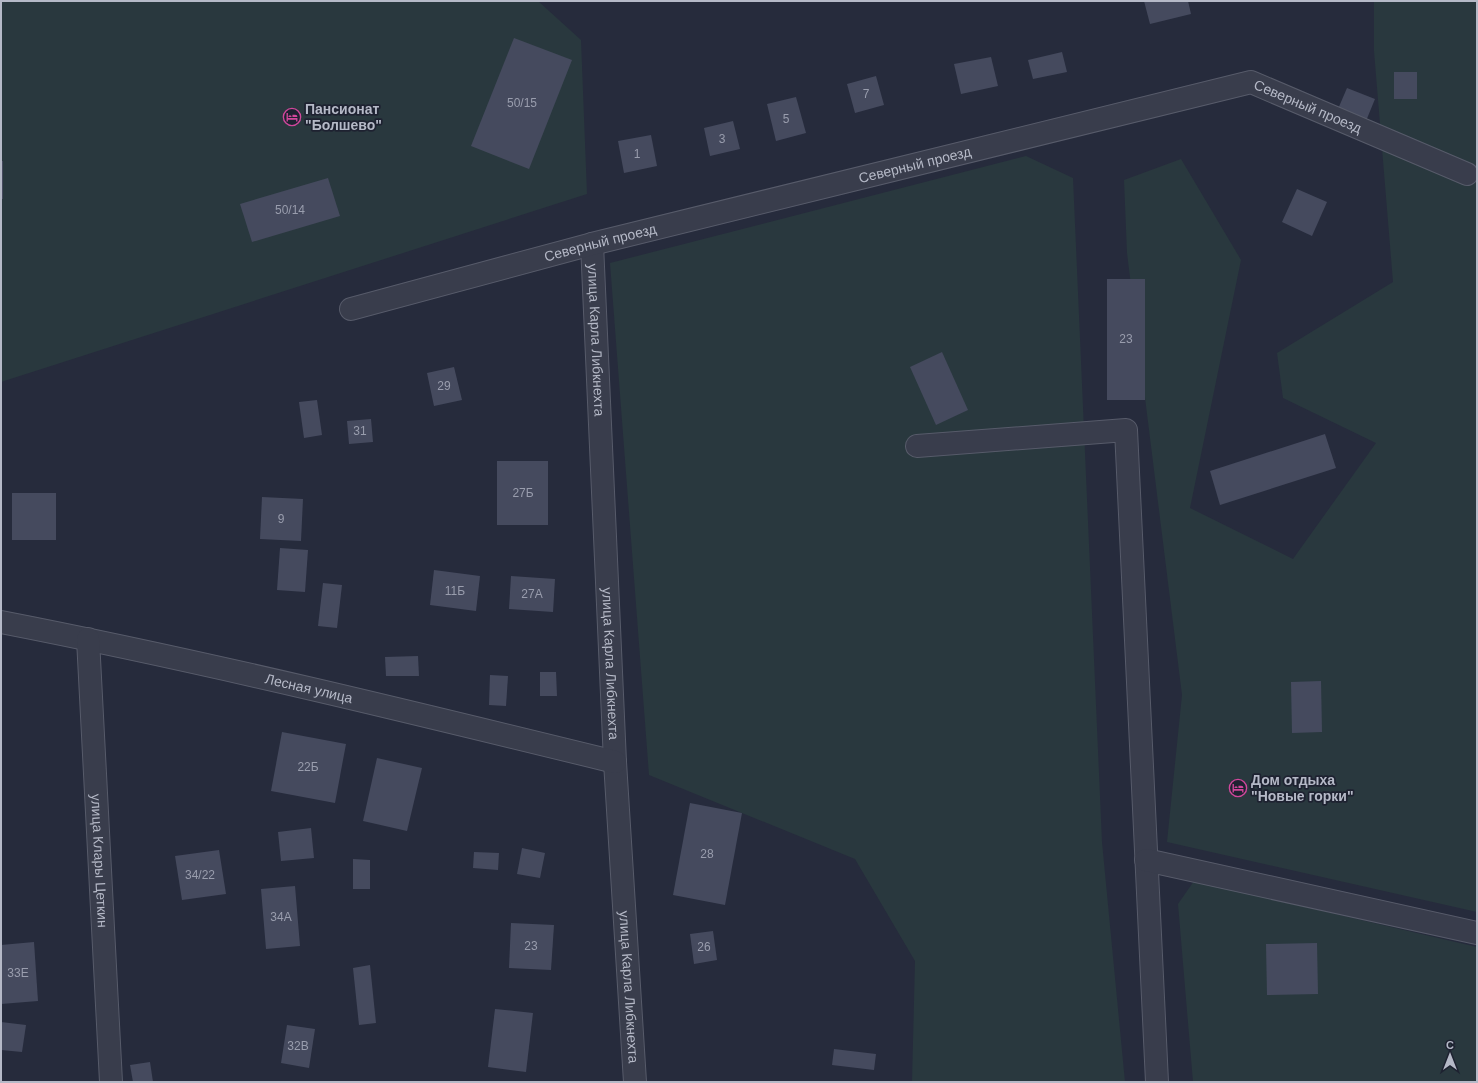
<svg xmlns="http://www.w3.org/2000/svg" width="1478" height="1083" viewBox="0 0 1478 1083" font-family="Helvetica,sans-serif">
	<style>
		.green { fill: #29383e }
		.building { fill: #454a5e }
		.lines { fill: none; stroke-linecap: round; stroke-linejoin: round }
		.minor-casing { stroke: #575b6a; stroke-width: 24 }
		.minor { stroke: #393d4c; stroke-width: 22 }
		.labels { text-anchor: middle; stroke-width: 3.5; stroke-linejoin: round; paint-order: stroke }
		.number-label { font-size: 12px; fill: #999dad }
		.street-label { font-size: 14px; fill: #b5b9c7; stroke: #1e2231 }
		.poi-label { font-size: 14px; font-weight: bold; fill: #b5b9c7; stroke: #1e2231; text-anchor: start }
	</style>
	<rect width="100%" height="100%" fill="#262b3c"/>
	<g class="green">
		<path d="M1,1H538L581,40L587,194L1,382Z"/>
		<path d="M1374,1H1477V912L1167,842L1182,695L1127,253L1124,180L1181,159L1241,260L1190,508L1293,559L1376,443L1283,398L1277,353L1393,282L1374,51Z"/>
		<path d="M1026,156L1073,178L1102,842L1125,1082H912L915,961L855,859L649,775L610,263Z"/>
		<path d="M1194,881L1477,947V1082H1193L1178,904Z"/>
	</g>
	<g class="building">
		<path d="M1144,1H1188L1191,14L1150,24Z"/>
		<path d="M514,38L572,60L529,169L471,146Z"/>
		<path d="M1062,52L1067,72L1033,79L1028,60Z"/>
		<path d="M991,57L998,86L961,94L954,64Z"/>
		<rect x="1394" y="72" width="23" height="27"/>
		<path d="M876,76L884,105L855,113L847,84Z"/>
		<path d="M1347,88L1375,99L1366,121L1338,109Z"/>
		<path d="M796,97L806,133L776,141L767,104Z"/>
		<path d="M733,121L740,149L710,156L704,128Z"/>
		<path d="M651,135L657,166L624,173L618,141Z"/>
		<rect x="1" y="161" width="2" height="38"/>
		<path d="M328,178L340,216L252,242L240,204Z"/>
		<path d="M1297,189L1327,202L1312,236L1282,222Z"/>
		<rect x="1107" y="279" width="38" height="121"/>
		<path d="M942,352L968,410L936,425L910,367Z"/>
		<path d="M454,367L462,400L434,406L427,373Z"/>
		<path d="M317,400L322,435L304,438L299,402Z"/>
		<path d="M371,419L373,442L349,444L347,421Z"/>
		<path d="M1325,434L1336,468L1220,505L1210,471Z"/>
		<rect x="497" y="461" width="51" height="64"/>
		<rect x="12" y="493" width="44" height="47"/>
		<path d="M262,497L303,499L301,541L260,539Z"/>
		<path d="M280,548L308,550L305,592L277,590Z"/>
		<path d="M434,570L480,576L476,611L430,605Z"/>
		<path d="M511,576L555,579L553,612L509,609Z"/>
		<path d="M323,583L342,585L337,628L318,626Z"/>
		<path d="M418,656L419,676H386L385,657Z"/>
		<path d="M540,672H556L557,696H540Z"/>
		<path d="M490,675L508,676L506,706L489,705Z"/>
		<path d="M1321,681L1322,732L1292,733L1291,682Z"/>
		<path d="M282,732L346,744L335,803L271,791Z"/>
		<path d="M377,758L422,768L407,831L363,821Z"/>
		<path d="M690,803L742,813L725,905L673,895Z"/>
		<path d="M311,828L314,858L281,861L278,832Z"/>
		<path d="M522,848L545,853L540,878L517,874Z"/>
		<path d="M219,850L226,894L182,900L175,856Z"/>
		<path d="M474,852L499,853L498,870L473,868Z"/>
		<path d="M353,859L370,860V889H353Z"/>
		<path d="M295,886L300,946L266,949L261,889Z"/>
		<path d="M511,923L554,925L551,970L509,968Z"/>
		<path d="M713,931L717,960L694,964L690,934Z"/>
		<path d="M34,942L38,1001L1,1004V945Z"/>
		<path d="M1317,943L1318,994L1267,995L1266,944Z"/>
		<path d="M370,965L376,1023L359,1025L353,968Z"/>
		<path d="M495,1009L533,1013L526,1072L488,1067Z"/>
		<path d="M1,1022L26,1025L22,1052L1,1050Z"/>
		<path d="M287,1025L315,1029L309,1068L281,1063Z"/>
		<path d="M834,1049L876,1054L874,1070L832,1065Z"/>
		<path d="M150,1062L153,1082H133L130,1065Z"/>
	</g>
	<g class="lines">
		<defs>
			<g id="minor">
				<path id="s1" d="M592,244L615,762L635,1082"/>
				<path id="s2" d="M351,309L592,244L1251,82L1467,174"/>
				<path d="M917,446L1126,430L1157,1082"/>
				<path id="s3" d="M1,622C207,662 411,712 615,762"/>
				<path id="s4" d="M88,639L111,1082"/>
				<path d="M1146,860L1477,933"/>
			</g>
		</defs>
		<use href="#minor" class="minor-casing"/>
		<use href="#minor" class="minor"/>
	</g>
	<defs>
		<symbol id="hotel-ring" viewBox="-11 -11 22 22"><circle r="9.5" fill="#1e2231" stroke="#d1479c" stroke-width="1.5"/><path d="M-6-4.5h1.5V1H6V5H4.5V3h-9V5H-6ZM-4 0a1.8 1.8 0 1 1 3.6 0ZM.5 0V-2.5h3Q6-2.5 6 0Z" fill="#d1479c"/></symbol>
	</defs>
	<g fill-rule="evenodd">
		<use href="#hotel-ring" x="282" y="107" width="20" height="20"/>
		<use href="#hotel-ring" x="1228" y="778" width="20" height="20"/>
	</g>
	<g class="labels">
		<g class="number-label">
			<text x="866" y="98">7</text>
			<text x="522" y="107">50/15</text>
			<text x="786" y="123">5</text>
			<text x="722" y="143">3</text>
			<text x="637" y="158">1</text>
			<text x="290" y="214">50/14</text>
			<text x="1126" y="343">23</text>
			<text x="444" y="390">29</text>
			<text x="360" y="435">31</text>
			<text x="523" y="497">27Б</text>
			<text x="281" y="523">9</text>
			<text x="455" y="595">11Б</text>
			<text x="532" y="598">27А</text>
			<text x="308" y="771">22Б</text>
			<text x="707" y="858">28</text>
			<text x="200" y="879">34/22</text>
			<text x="281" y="921">34А</text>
			<text x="531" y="950">23</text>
			<text x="704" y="951">26</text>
			<text x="18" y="977">33Е</text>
			<text x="298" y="1050">32В</text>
		</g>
		<g class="street-label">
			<text dy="5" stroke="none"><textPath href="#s2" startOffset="990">Северный проезд</textPath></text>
			<text dy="5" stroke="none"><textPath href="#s2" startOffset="582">Северный проезд</textPath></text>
			<text dy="5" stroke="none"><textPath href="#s2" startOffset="258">Северный проезд</textPath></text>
			<text dy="5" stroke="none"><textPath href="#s1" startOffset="96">улица Карла Либкнехта</textPath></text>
			<text dy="5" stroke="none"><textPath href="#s1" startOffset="420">улица Карла Либкнехта</textPath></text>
			<text dy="5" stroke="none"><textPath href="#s3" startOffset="315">Лесная улица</textPath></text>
			<text dy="5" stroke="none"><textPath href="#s4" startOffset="222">улица Клары Цеткин</textPath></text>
			<text dy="5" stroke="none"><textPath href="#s1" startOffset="744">улица Карла Либкнехта</textPath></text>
		</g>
		<g class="poi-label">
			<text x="305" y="114">Пансионат<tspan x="305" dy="16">"Болшево"</tspan></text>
			<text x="1251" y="785">Дом отдыха<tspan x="1251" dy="16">"Новые горки"</tspan></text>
		</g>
	</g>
	<rect width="1478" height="1083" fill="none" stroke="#b5b9c7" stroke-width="4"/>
	<g transform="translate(1450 1055)" stroke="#1e2231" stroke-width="3" paint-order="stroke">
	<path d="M0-3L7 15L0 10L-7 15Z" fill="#b5b9c7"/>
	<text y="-6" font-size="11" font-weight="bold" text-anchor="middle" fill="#b5b9c7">С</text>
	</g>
</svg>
